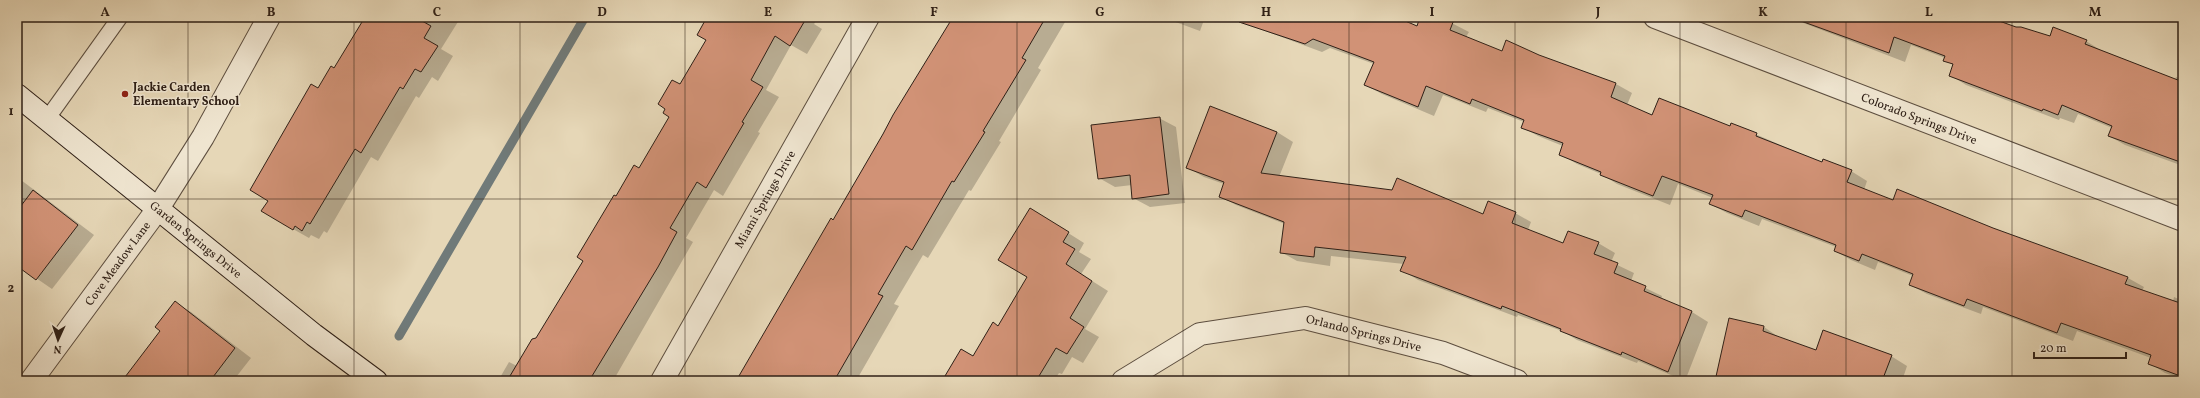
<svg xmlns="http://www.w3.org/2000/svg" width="2200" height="398" viewBox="0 0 2200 398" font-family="Vollkorn,serif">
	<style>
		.shadow { fill: #0003 }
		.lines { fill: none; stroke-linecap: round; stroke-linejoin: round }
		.stream { stroke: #707a79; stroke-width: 9 }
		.building { fill: #d19276; stroke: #2f2017 }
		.lane-casing { stroke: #5d4e3f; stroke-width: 17 }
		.street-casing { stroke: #5d4e3f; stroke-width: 24 }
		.secondary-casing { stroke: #2f2017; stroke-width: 24 }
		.lane { stroke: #efe5d0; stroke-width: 15 }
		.street { stroke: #efe5d0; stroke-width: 22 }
		.secondary { stroke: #efe5d0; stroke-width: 22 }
		.grid { fill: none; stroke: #2f2017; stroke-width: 1; stroke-opacity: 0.55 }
		.poi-dot { fill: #8f2418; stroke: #efe5d0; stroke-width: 1.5 }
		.labels { text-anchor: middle; stroke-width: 3; stroke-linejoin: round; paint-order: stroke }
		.poi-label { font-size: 12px; font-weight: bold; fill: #2f2017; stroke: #efe5d0; text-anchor: start }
		.street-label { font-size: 12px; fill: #2f2017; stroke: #efe5d0 }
		.neatline { fill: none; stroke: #2f2017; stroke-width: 1.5 }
		.grid-label { font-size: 13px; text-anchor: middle; font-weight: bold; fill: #2f2017 }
	</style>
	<rect width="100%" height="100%" fill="#e6d7b7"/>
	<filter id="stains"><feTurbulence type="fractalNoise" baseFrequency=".005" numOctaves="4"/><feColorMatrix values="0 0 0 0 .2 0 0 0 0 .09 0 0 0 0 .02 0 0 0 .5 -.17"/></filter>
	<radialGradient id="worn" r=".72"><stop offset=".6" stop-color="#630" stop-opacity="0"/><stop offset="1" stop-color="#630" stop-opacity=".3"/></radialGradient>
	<g class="shadow">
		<path d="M353,17H461L441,49L453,56L438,81L432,77L419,98L416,96L378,161L371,157L327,233L324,231L319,239L311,235L309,238L293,229L269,200L319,89L335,69L363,23Z"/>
		<path d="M708,17H819L814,24L822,29L807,54L791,45L766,90L779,97L758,132L760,133L723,196L714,190L686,238L693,242L613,381H498L509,362L517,366L537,339L585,261L616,197L639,169L671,116L680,85L708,40Z"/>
		<path d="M970,17H1068L1038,68L1041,70L999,141L1001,142L971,191L969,190L928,258L923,255L894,304L899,306L856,381H737L833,221Z"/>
		<path d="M1162,17H1205L1200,31Z"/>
		<path d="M1227,17H1393L1417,27L1421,17H1440L1469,32L1466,37L1503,52L1538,56L1616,84L1632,93L1627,105L1653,116L1731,128L1732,124L1822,163L1851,171L1867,181L1864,190L1894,202L1993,229L2128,278L2144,287L2142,291L2173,301L2174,297L2183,301V379L2165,373L2149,363L2151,358L2077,331L2073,341L1983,307L1981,314L1927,294L1910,285L1913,276L1878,262L1875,270L1851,260L1835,251L1836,247L1762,219L1759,226L1727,213L1710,204L1713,198L1678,184L1670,205L1617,184L1601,174L1577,164L1560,154L1563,146L1538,136L1522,127L1524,122L1488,108L1486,112L1443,95L1434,116L1382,94L1365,85L1374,64L1330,48L1322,52Z"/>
		<path d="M1788,17H1995L1997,18L1996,21L2016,28L2051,37L2086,41L2102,51L2175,80L2176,77L2183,79V166L2125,145L2109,136L2112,128L2078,114L2074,123L2060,118L2059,120L1966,85L1950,75L1953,65L1945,60V58L1911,45L1905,62Z"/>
		<path d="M1159,118L1176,127L1185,203L1150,207L1133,198L1132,185L1115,187L1099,178Z"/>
		<path d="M1277,132L1293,142L1279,177L1483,216L1515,213L1531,222L1528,230L1564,244L1598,243L1615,253L1611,262L1634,273L1631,281L1662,296L1661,299L1692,312L1708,322L1685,381L1638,361L1637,363L1577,340L1562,331L1518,315L1517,317L1418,280L1402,270L1404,264L1331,256L1330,266L1297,261L1281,252L1285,224L1236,205L1220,196L1224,184L1204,177L1188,168Z"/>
		<path d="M17,177L94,235L52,289L17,265Z"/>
		<path d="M1046,219L1084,243L1079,252L1091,259L1081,274L1108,291L1085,329L1099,337L1083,363L1072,357L1062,374L1059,373L1054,381H943L973,357L999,327L1029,277Z"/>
		<path d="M175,303L191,312L251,358L233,381H123L162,331Z"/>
		<path d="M1730,319L1764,327L1780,338L1817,351L1891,356L1907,366L1902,381H1716Z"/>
	</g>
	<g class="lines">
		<path class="stream" d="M399,336L585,17"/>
	</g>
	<g class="building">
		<path d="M365,17H415L431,26L424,38L438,46L421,72L415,69L403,89L400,87L361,153L355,149L310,224L307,222L302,231L295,226L293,230L261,211L268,201L250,190L311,84L318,88L331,66L334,68Z"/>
		<path d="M707,17H807L790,46L775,36L751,80L763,87L742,122L744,123L706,188L697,182L670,228L677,232L658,267L589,381H507L532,339L536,338L583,261L577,257L614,195L616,196L634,165L639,168L669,117L663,113L665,109L658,104L672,80L680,84L706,40L697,35Z"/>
		<path d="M953,17H1046L1022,58L1026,60L983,131L985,132L954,182L952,181L912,250L906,246L878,294L883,296L834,381H736L831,218L833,220L883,134L893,115Z"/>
		<path d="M1240,17H1396L1417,26L1420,17H1455L1450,30L1502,51L1506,40L1539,55L1616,83L1611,97L1652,115L1659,98L1730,126L1731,123L1757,133L1756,136L1822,162L1823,159L1852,170L1847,182L1893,200L1897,189L1993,228L2128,277L2125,284L2183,304V377L2148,364L2151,355L2061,323L2057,333L1967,299L1964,306L1909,285L1913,274L1862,254L1859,261L1834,251L1836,245L1745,210L1742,217L1709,204L1713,195L1662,176L1653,196L1600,175L1601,172L1559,155L1563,143L1521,128L1524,120L1472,99L1470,104L1426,86L1418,107L1364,85L1374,62L1313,39L1305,44L1239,22Z"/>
		<path d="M1802,17H1988L2016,27H2021L2050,36L2053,27L2087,40L2085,44L2183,82V163L2108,136L2112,126L2062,105L2058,115L2043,109L2042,111L1949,76L1953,64L1943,61L1945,56L1894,37L1889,53L1801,21Z"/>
		<path d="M1210,106L1277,132L1261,173L1392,190L1397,178L1483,214L1488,201L1516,212L1512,223L1563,243L1568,231L1599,242L1594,254L1618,263L1614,273L1646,286L1644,291L1692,311L1668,372L1622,352L1621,355L1560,331L1561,329L1502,306L1501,309L1400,271L1406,257L1315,247L1314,257L1280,253L1284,222L1219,197L1224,182L1186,168Z"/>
		<path d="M1160,117L1169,194L1132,199L1130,175L1098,179L1091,125Z"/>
		<path d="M33,190L78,225L36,280L17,266V211Z"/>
		<path d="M1030,208L1069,232L1063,242L1075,249L1066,264L1092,281L1070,318L1084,327L1067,354L1056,348L1036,381H942L961,349L973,356L993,322L998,326L1027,277L998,260Z"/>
		<path d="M175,301L235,348L210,381H122L160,331L155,327Z"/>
		<path d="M1729,318L1764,326L1763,331L1816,350L1823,330L1892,355L1882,381H1715Z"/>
	</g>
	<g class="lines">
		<defs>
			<path id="lane" d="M47,119L120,17"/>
			<g id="street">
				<path id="s1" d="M1655,17L2183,220"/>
				<path id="s2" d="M31,381L157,210L203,137L269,17"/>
				<path id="s3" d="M662,381L868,17"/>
				<path id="s4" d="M1123,381L1200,334L1305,318L1443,353L1517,381"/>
			</g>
			<g id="secondary">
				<path id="s5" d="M17,95L314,335L376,381"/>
			</g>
		</defs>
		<use href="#lane" class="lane-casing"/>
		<use href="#street" class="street-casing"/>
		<use href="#secondary" class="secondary-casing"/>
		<use href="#lane" class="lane"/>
		<use href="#street" class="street"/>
		<use href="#secondary" class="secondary"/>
	</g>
	<path class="grid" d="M188,17V381M354,17V381M520,17V381M685,17V381M851,17V381M1017,17V381M1183,17V381M1349,17V381M1515,17V381M1680,17V381M1846,17V381M2012,17V381M17,199H2183"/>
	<circle class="poi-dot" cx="125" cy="94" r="4"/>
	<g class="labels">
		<g class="poi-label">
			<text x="133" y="91">Jackie Carden<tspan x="133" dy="14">Elementary School</tspan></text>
		</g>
		<g class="street-label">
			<text dy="4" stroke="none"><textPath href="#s1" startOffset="283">Colorado Springs Drive</textPath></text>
			<text dy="4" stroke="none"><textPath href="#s3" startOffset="209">Miami Springs Drive</textPath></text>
			<text dy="4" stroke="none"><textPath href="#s5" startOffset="230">Garden Springs Drive</textPath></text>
			<text dy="4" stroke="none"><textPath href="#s2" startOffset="146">Cove Meadow Lane</textPath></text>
			<text dy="4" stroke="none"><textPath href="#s4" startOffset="257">Orlando Springs Drive</textPath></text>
		</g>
	</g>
	<rect width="2200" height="398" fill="none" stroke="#e6d7b7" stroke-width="44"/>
	<g transform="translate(58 340) rotate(183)" stroke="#efe5d0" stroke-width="3" paint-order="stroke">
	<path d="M0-3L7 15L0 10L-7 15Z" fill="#2f2017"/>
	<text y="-6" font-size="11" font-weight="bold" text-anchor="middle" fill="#2f2017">N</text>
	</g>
	<path d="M2034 352v6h92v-6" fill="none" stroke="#2f2017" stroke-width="2"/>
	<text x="2040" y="352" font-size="12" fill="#2f2017" stroke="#efe5d0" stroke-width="3" paint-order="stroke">20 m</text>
	<rect x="22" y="22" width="2156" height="354" class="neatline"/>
	<g class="grid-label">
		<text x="105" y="16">A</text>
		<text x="271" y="16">B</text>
		<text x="437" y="16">C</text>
		<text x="602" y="16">D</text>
		<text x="768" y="16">E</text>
		<text x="934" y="16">F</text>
		<text x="1100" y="16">G</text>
		<text x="1266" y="16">H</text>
		<text x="1432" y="16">I</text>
		<text x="1598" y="16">J</text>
		<text x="1763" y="16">K</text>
		<text x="1929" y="16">L</text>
		<text x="2095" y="16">M</text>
		<text x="11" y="115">1</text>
		<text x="11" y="292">2</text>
	</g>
	<rect width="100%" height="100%" filter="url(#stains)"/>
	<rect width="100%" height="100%" fill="url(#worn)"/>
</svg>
